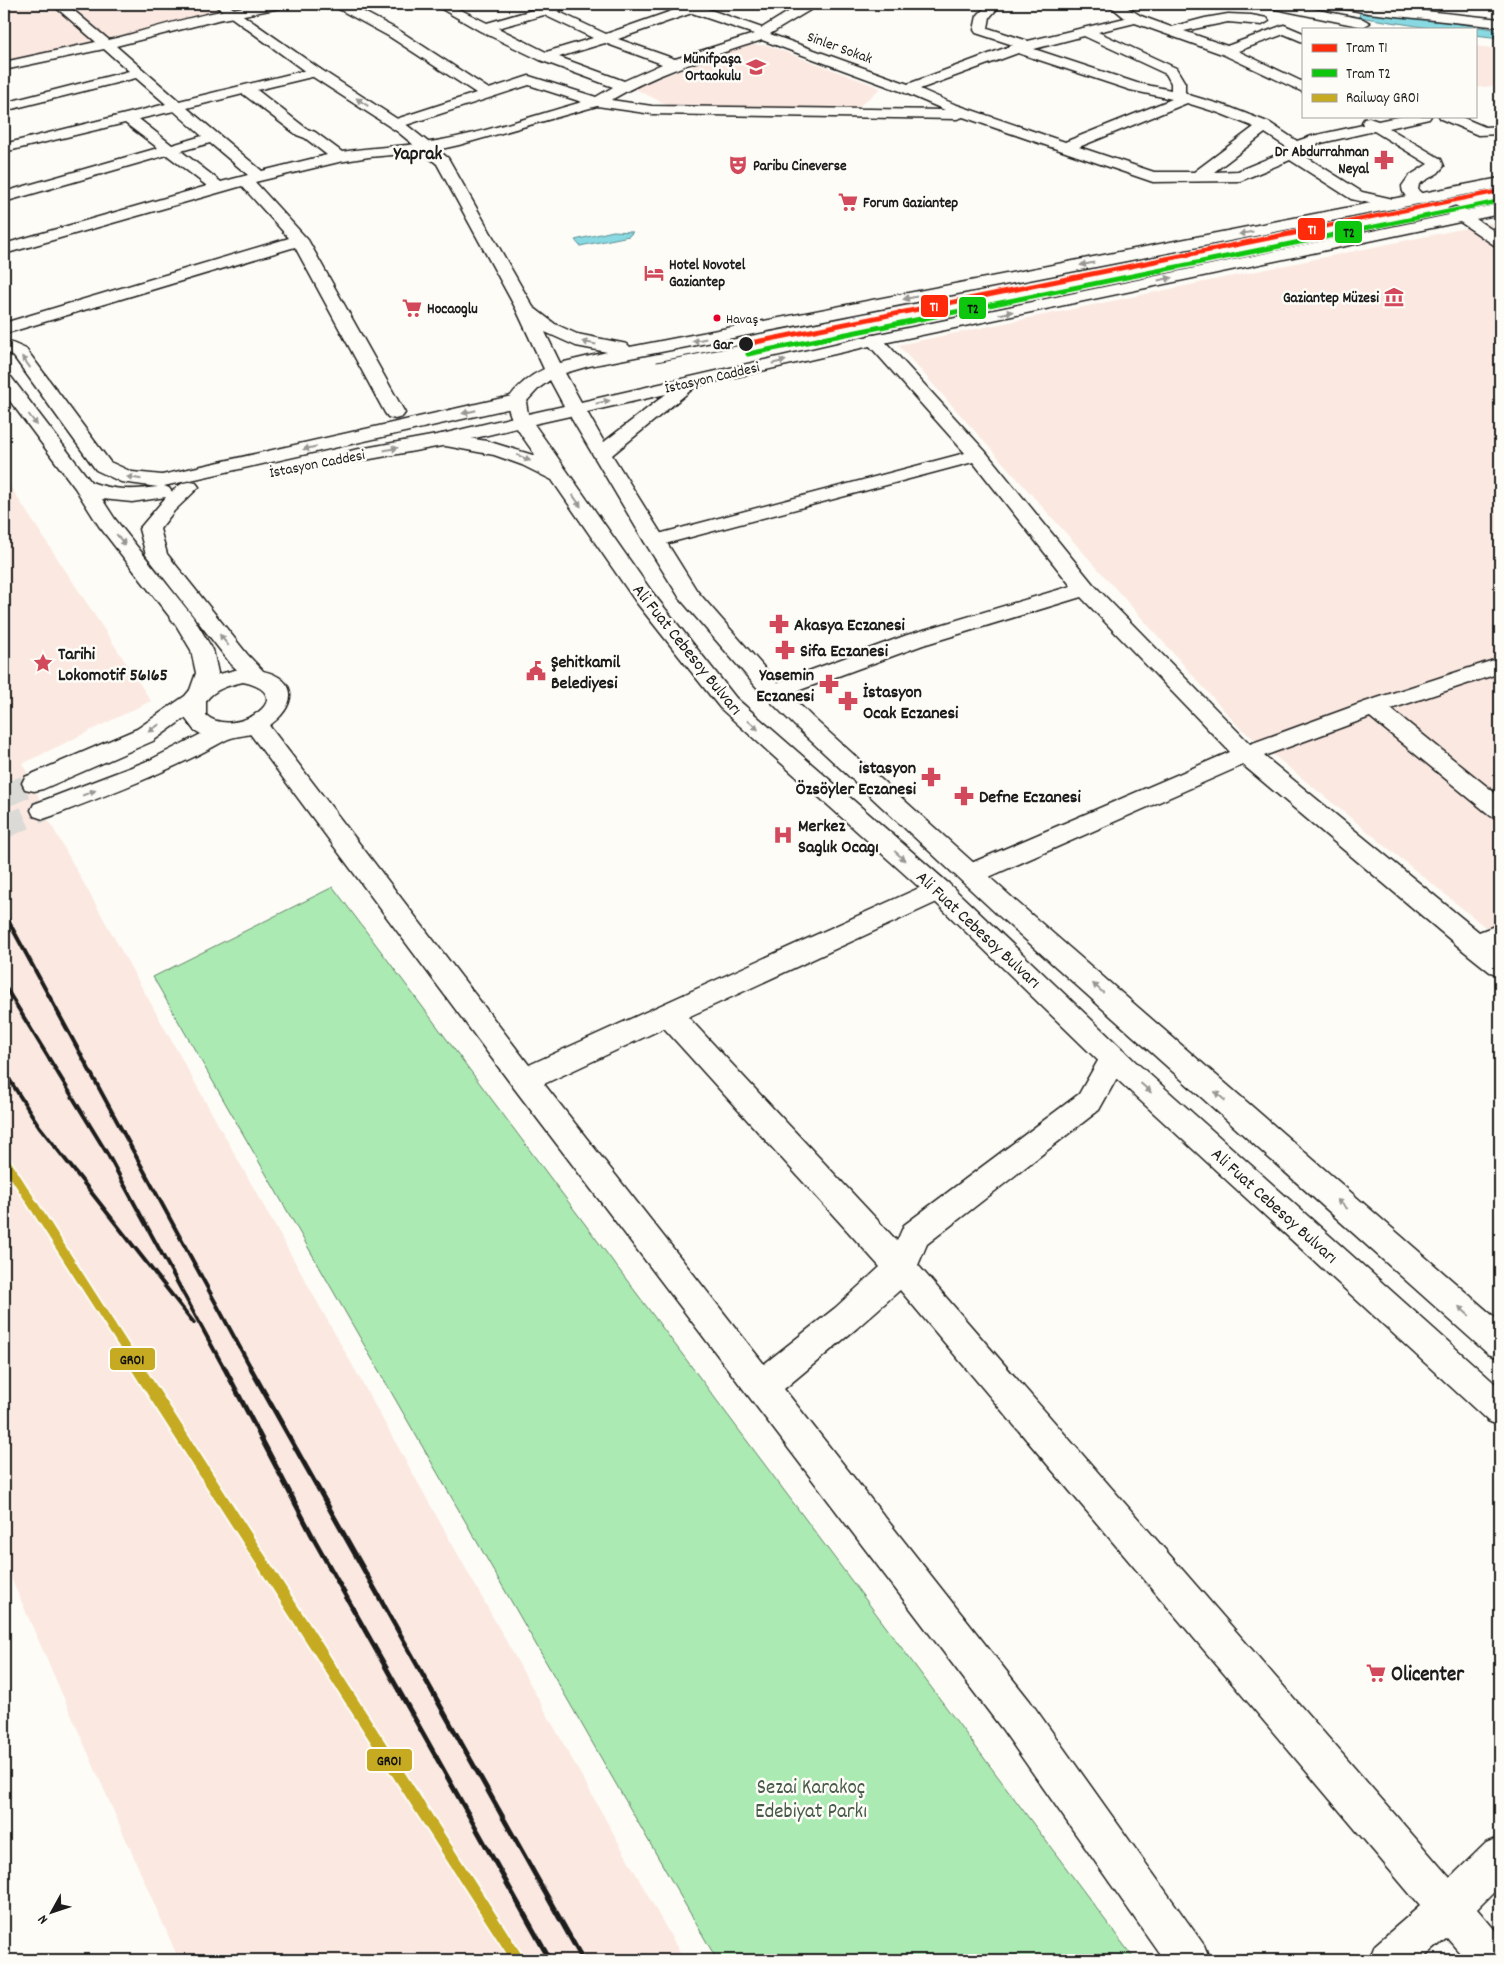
<svg xmlns="http://www.w3.org/2000/svg" width="1504" height="1964" viewBox="0 0 1504 1964" font-family="Dekko,sans-serif">
	<style>
		.built { fill: #fbe9e1 }
		.green { fill: #abeab2; stroke: #648367 }
		.water { fill: #88d9e1; stroke: #5d8d92 }
		.lines { fill: none; stroke-linecap: round; stroke-linejoin: round }
		.secondary-tunnel { stroke: #dbdad6; stroke-width: 23; stroke-dasharray: 23 12; stroke-linecap: butt }
		.street-casing { stroke: #1c1c1c; stroke-width: 3 }
		.secondary-casing { stroke: #1c1c1c; stroke-width: 3 }
		.street { fill: #fdfcf7; fill-rule: evenodd }
		.secondary { fill: #fdfcf7; fill-rule: evenodd }
		.tram { stroke: #1c1c1c; stroke-width: 1 }
		.rail-far1 { stroke: #1c1c1c; stroke-width: 4 }
		.rail { stroke: #1c1c1c; stroke-width: 5 }
		.rail-1-far1-casing { stroke: #fdfcf7; stroke-width: 13 }
		.rail-1-casing { stroke: #fdfcf7; stroke-width: 16 }
		.rail-1-far1 { stroke: #c5aa22; stroke-width: 9 }
		.rail-1 { stroke: #c5aa22; stroke-width: 12 }
		.tram-1-far1-casing { stroke: #fdfcf7; stroke-width: 5.5 }
		.tram-1-casing { stroke: #fdfcf7; stroke-width: 8 }
		.tram-2-far1-casing { stroke: #fdfcf7; stroke-width: 5.5 }
		.tram-2-casing { stroke: #fdfcf7; stroke-width: 8 }
		.tram-1-far1 { stroke: #ff2b0a; stroke-width: 4 }
		.tram-1 { stroke: #ff2b0a; stroke-width: 5 }
		.tram-2-far1 { stroke: #0dc60d; stroke-width: 4 }
		.tram-2 { stroke: #0dc60d; stroke-width: 5 }
		.oneway { fill: #989794 }
		.bus-dot { fill: #e4002b; stroke: #fdfcf7; stroke-width: 2 }
		.stop-dot { fill: #1c1c1c; stroke: #fdfcf7; stroke-width: 2 }
		.labels { text-anchor: middle; stroke-width: 5; stroke-linejoin: round; paint-order: stroke }
		.far-bus-label { font-size: 14px; fill: #1c1c1c; stroke: #fdfcf7; text-anchor: start }
		.far-street-label { font-size: 15px; fill: #1c1c1c; stroke: #fdfcf7 }
		.far-poi-label { font-size: 15px; font-weight: bold; fill: #1c1c1c; stroke: #fdfcf7; text-anchor: start }
		.far-stop-label { font-size: 15px; font-weight: bold; fill: #1c1c1c; stroke: #fdfcf7; text-anchor: end }
		.poi-label { font-size: 18px; font-weight: bold; fill: #1c1c1c; stroke: #fdfcf7; text-anchor: start }
		.street-label { font-size: 18px; fill: #1c1c1c; stroke: #fdfcf7 }
		.far-district-label { font-size: 19px; font-weight: bold; fill: #1c1c1c; stroke: #fdfcf7 }
		.near-poi-label { font-size: 21px; font-weight: bold; fill: #1c1c1c; stroke: #fdfcf7; text-anchor: start }
		.near-park-label { font-size: 21px; fill: #475a49; stroke: #fdfcf7 }
		.line-badge { stroke: #fdfcf7; stroke-width: 2 }
		.badge-label { font-size: 14px; text-anchor: middle; font-weight: bold; fill: #fff }
		.pale-badge-label { font-size: 14px; text-anchor: middle; font-weight: bold; fill: #111 }
	</style>
	<rect width="100%" height="100%" fill="#fdfcf7"/>
	<filter id="ink" filterUnits="userSpaceOnUse"><feTurbulence type="fractalNoise" baseFrequency=".02" numOctaves="2"/><feDisplacementMap in="SourceGraphic" scale="10" xChannelSelector="R" yChannelSelector="G"/><feConvolveMatrix kernelMatrix="1 2 1 2 8 2 1 2 1" color-interpolation-filters="sRGB"/></filter>
	<g filter="url(#ink)">
		<g class="built">
			<path d="M4,4H209L223,15L4,69Z"/>
			<path d="M746,45H767L881,88L856,109L672,107L633,88Z"/>
			<path d="M1475,46L1500,49V85L1475,88Z"/>
			<path d="M1500,221V939L1239,727L898,345Z"/>
			<path d="M4,477L151,701L22,764L34,783L43,810L684,1960H179L4,1562Z"/>
		</g>
		<path class="green" d="M333,887L1135,1960H717L153,977Z"/>
		<g class="water">
			<path d="M1361,9L1500,30V38L1475,35V29H1436L1359,17Z"/>
			<path d="M613,231L633,232L629,236L580,246L575,240Z"/>
		</g>
		<g class="lines">
			<g class="secondary-tunnel">
				<path d="M4,796L34,783"/>
				<path d="M4,827L43,810"/>
			</g>
			<defs>
				<g id="street">
					<path d="M52,4H66L109,40C167,25 226,4 286,4L285,7L280,8L218,20L116,46L179,101L315,68L320,69L322,72L320,75L257,90L307,129L315,132L342,152C371,147 401,147 430,142C481,134 532,116 582,102L529,85L400,127H390L388,124L390,121L476,93L390,37L335,7L334,4H349L400,31L489,89L529,76L596,97L613,87L540,60L480,31L433,4H449L487,23L553,4H569L568,8L557,11L606,34L680,8L679,6L680,4H711L705,8L762,28L801,4H816L815,7L770,34L908,84L1013,45L976,33L974,30L977,16L988,4H1001L990,17L988,28L1028,41L1125,18L1108,4H1122L1141,16L1171,27L1205,18L1228,14L1251,15L1267,18L1269,21L1262,25L1228,22L1184,31L1227,46L1284,25L1303,33V42L1284,34L1238,51L1303,82V92L1222,54L1135,23L1098,32L1176,68L1185,83V92L1189,95L1229,107L1270,123L1297,141L1312,136L1363,125L1362,122L1364,119L1369,118L1378,121L1402,116H1431L1429,119L1389,128L1441,159L1444,166L1438,173L1419,184L1418,190L1429,200L1427,203C1416,206 1402,198 1402,186L1409,176L1428,164L1374,131L1317,144L1300,153L1362,192L1402,201L1404,204L1402,207L1396,209L1351,199L1290,160L1240,181L1153,182L963,117L957,119L652,114L597,106L459,145L428,152L369,157L339,162L255,182L308,240L405,413L402,417L395,419L388,417L385,413L295,247L4,334V323L289,238L242,186L4,254V244L207,186L167,155L4,202V192L158,148L125,123L4,152V144L166,104L136,78L4,111V103L129,71L104,49L4,70V62L96,42ZM692,13L754,34L675,59L618,39ZM544,15L593,38L546,52L498,28ZM1084,36L1166,74L1171,83V90L1137,83L1034,49ZM762,40L903,92L945,110L652,106L611,100C658,72 710,57 762,40ZM605,43L662,64L624,81L559,57ZM1018,53L1130,90L1172,99L1065,142L954,104L920,89ZM243,94L297,135L305,138L327,155L262,171L187,108ZM1187,103L1219,113L1254,127L1194,172H1154L1079,147ZM174,111L202,136L172,145L139,119ZM1265,133L1288,148L1286,151L1238,171L1214,172ZM210,143L248,175L221,182L181,151Z"/>
					<path d="M1439,116H1459L1485,127L1500,126V134L1478,135L1441,119Z"/>
					<path d="M874,335L880,336L985,451L1093,584L1250,744L1365,702L1500,658V673L1391,709L1500,797V819L1491,816L1370,717L1264,756L1479,932L1500,924V945L1496,947L1500,950V975L1490,972L1465,952L1243,765L980,881L971,883L962,881L958,874L962,867L1230,752L1081,597L923,645L781,697L773,699L765,697L761,692L765,687L907,635L1071,586L973,462L661,545L654,547L647,545L644,541L647,537L965,453L868,344L865,340L868,336Z"/>
					<path d="M10,342L26,349L110,462L132,472L162,475L516,395L523,397L525,401L523,405L516,407L164,486L169,488L172,492C180,484 185,480 196,483L199,487L174,511L160,529L167,554L247,654L268,676L265,681L257,683L249,681L231,664L146,555L139,529L166,497L132,502L102,499L115,519L193,617L213,650L218,673L210,695L202,697L194,695L190,690L196,673L191,650L176,625L99,526L75,488L4,393V375L11,377L91,482C114,491 134,490 158,487L121,482L96,470L14,357L8,353L4,354V343Z"/>
					<path d="M522,415L529,417L532,421L529,425L442,446L354,462L347,460L344,456L347,452L354,450L442,434Z"/>
					<path d="M256,717L264,719L529,1065L930,883L939,880L948,883L952,890L948,897L688,1017L897,1241L904,1225L1079,1094L1104,1050L1114,1047L1124,1050L1128,1058L1099,1110L927,1244L918,1265L1450,1878L1486,1843L1500,1837V1886L1477,1909L1500,1936V1960H1466L1447,1938L1421,1960H1369L1375,1945L1420,1906L900,1290L857,1328L784,1389L1030,1701L1204,1945L1210,1960H1164L1002,1729L514,1088L248,731L244,725L248,719ZM664,1028L880,1267L835,1308L764,1364L544,1084Z"/>
				</g>
				<g id="secondary">
					<path d="M213,4H227L320,69L408,126L448,158L533,307L555,324L577,334L627,344L630,347L1500,178V188L589,366L565,373L581,402L874,335L1449,215L1447,212L1449,209L1455,207L1465,211L1500,204V214L1476,219L1500,235V247L1494,245L1460,222L874,345L696,386L612,455L697,591L775,680L812,717L1017,902L1500,1322V1358L1488,1354L999,916L796,727L759,690L681,600L644,541L570,416L534,424L652,592L736,698L948,883L1139,1065L1500,1388V1426L1488,1421L1119,1081L930,897L720,708L636,602L552,480L522,465L494,455L435,444L432,440L435,436L442,434L487,441L536,456C525,439 509,422 507,401C516,387 529,376 544,369L516,309L437,164L398,132L310,75ZM545,332L576,346L607,352L560,363ZM550,380L564,406L528,414L526,402L539,388ZM666,394L604,442L587,412Z"/>
					<path d="M1265,4H1289L1363,19L1370,23L1363,27L1271,8L1266,7Z"/>
					<path d="M1336,4H1361L1500,19V27L1368,13L1337,7Z"/>
					<path d="M243,668C252,670 264,670 273,674C306,689 285,718 262,730C252,736 235,735 226,740C169,772 112,793 52,816L43,819L34,816L31,810L34,804L150,760L201,734L194,730L185,718L153,741L43,789L34,791L25,789L22,783L25,777L137,729L185,696L195,684L204,678ZM243,682C304,695 233,740 206,715V701C214,689 229,685 243,682Z"/>
				</g>
			</defs>
			<use href="#street" class="street-casing"/>
			<use href="#secondary" class="secondary-casing"/>
			<use href="#street" class="street"/>
			<use href="#secondary" class="secondary"/>
			<path class="tram" d="M657,362L746,344"/>
			<g class="rail-far1">
				<path d="M4,913L251,1368"/>
				<path d="M4,985L108,1155L224,1368"/>
				<path d="M4,1071L39,1126L194,1323"/>
			</g>
			<g class="rail">
				<path d="M224,1367L315,1541L550,1960"/>
				<path d="M250,1367L583,1960"/>
			</g>
			<defs>
				<path id="rail-1-far1" d="M4,1159L138,1368"/>
				<path id="rail-1" d="M137,1367L518,1960"/>
			</defs>
			<use href="#rail-1-far1" class="rail-1-far1-casing"/>
			<use href="#rail-1" class="rail-1-casing"/>
			<use href="#rail-1-far1" class="rail-1-far1"/>
			<use href="#rail-1" class="rail-1"/>
			<defs>
				<path id="tram-1-far1" d="M1298,232L1500,191"/>
				<path id="tram-1" d="M746,344L1304,231"/>
				<path id="tram-2-far1" d="M1347,232L1500,201"/>
				<path id="tram-2" d="M748,354L1354,231"/>
			</defs>
			<use href="#tram-1-far1" class="tram-1-far1-casing"/>
			<use href="#tram-1" class="tram-1-casing"/>
			<use href="#tram-2-far1" class="tram-2-far1-casing"/>
			<use href="#tram-2" class="tram-2-casing"/>
			<use href="#tram-1-far1" class="tram-1-far1"/>
			<use href="#tram-1" class="tram-1"/>
			<use href="#tram-2-far1" class="tram-2-far1"/>
			<use href="#tram-2" class="tram-2"/>
		</g>
		<defs><path id="oneway-solid" d="M-6-.8H1V-3.2L6.5 0L1 3.2V.8H-6Z" transform="scale(1.25)"/></defs>
		<g class="oneway">
			<use href="#oneway-solid" transform="translate(362 102) rotate(-147)"/>
			<use href="#oneway-solid" transform="translate(1246 233) rotate(169)"/>
			<use href="#oneway-solid" transform="translate(1087 264) rotate(169)"/>
			<use href="#oneway-solid" transform="translate(1165 279) rotate(-12)"/>
			<use href="#oneway-solid" transform="translate(910 298) rotate(169)"/>
			<use href="#oneway-solid" transform="translate(1006 313) rotate(-12)"/>
			<use href="#oneway-solid" transform="translate(699 340) rotate(169)"/>
			<use href="#oneway-solid" transform="translate(589 343) rotate(-168)"/>
			<use href="#oneway-solid" transform="translate(26 362) rotate(-126)"/>
			<use href="#oneway-solid" transform="translate(779 362) rotate(-13)"/>
			<use href="#oneway-solid" transform="translate(603 402) rotate(-13)"/>
			<use href="#oneway-solid" transform="translate(469 412) rotate(167)"/>
			<use href="#oneway-solid" transform="translate(33 420) rotate(53)"/>
			<use href="#oneway-solid" transform="translate(310 448) rotate(167)"/>
			<use href="#oneway-solid" transform="translate(391 449) rotate(-11)"/>
			<use href="#oneway-solid" transform="translate(524 458) rotate(24)"/>
			<use href="#oneway-solid" transform="translate(134 478) rotate(-171)"/>
			<use href="#oneway-solid" transform="translate(577 501) rotate(55)"/>
			<use href="#oneway-solid" transform="translate(121 540) rotate(52)"/>
			<use href="#oneway-solid" transform="translate(224 640) rotate(-128)"/>
			<use href="#oneway-solid" transform="translate(753 725) rotate(42)"/>
			<use href="#oneway-solid" transform="translate(154 728) rotate(146)"/>
			<use href="#oneway-solid" transform="translate(89 793) rotate(-21)"/>
			<use href="#oneway-solid" transform="translate(900 856) rotate(42)"/>
			<use href="#oneway-solid" transform="translate(1098 988) rotate(-139)"/>
			<use href="#oneway-solid" transform="translate(1146 1088) rotate(42)"/>
			<use href="#oneway-solid" transform="translate(1220 1096) rotate(-139)"/>
			<use href="#oneway-solid" transform="translate(1342 1204) rotate(-139)"/>
			<use href="#oneway-solid" transform="translate(1464 1311) rotate(-139)"/>
		</g>
	</g>
	<defs>
		<symbol id="school-bare" viewBox="-9 -9 18 18"><path d="M0-5L7-2L0 1L-7-2ZM-4 1L0 2.5L4 1V4Q0 6-4 4Z" fill="#d1495b" stroke="#fdfcf7" stroke-width="2.5" paint-order="stroke"/></symbol>
		<symbol id="pharmacy-bare" viewBox="-9 -9 18 18"><path d="M-2-6h4v4h4v4h-4v4h-4v-4h-4v-4h4Z" fill="#d1495b" stroke="#fdfcf7" stroke-width="2.5" paint-order="stroke"/></symbol>
		<symbol id="theatre-bare" viewBox="-9 -9 18 18"><path d="M-5-5.5Q0-4 5-5.5V0Q5 5 0 6Q-5 5-5 0ZM-3.3-2.5H-1v1.5H-3.3ZM1-2.5H3.3v1.5H1ZM-2.8 1Q0 5.5 2.8 1Z" fill="#d1495b" stroke="#fdfcf7" stroke-width="2.5" paint-order="stroke"/></symbol>
		<symbol id="supermarket-bare" viewBox="-9 -9 18 18"><path d="M-6-5.5h2.5l.6 2H6L4.5 2H-2.5L-4.4-4H-6ZM-1.5 3.2a1.3 1.3 0 1 0 .1 0ZM3 3.2a1.3 1.3 0 1 0 .1 0Z" fill="#d1495b" stroke="#fdfcf7" stroke-width="2.5" paint-order="stroke"/></symbol>
		<symbol id="hotel-bare" viewBox="-9 -9 18 18"><path d="M-6-4.5h1.5V1H6V5H4.5V3h-9V5H-6ZM-4 0a1.8 1.8 0 1 1 3.6 0ZM.5 0V-2.5h3Q6-2.5 6 0Z" fill="#d1495b" stroke="#fdfcf7" stroke-width="2.5" paint-order="stroke"/></symbol>
		<symbol id="museum-bare" viewBox="-9 -9 18 18"><path d="M0-6L6-3V-2H-6V-3ZM-5-1h2V3h-2ZM-1-1h2V3h-2ZM3-1h2V3H3ZM-6 4H6V6H-6Z" fill="#d1495b" stroke="#fdfcf7" stroke-width="2.5" paint-order="stroke"/></symbol>
		<symbol id="sight-bare" viewBox="-9 -9 18 18"><path d="M0-6L1.8-2.2L6-1.7L2.9 1.2L3.7 5.4L0 3.3L-3.7 5.4L-2.9 1.2L-6-1.7L-1.8-2.2Z" fill="#d1495b" stroke="#fdfcf7" stroke-width="2.5" paint-order="stroke"/></symbol>
		<symbol id="civic-bare" viewBox="-9 -9 18 18"><path d="M-.6-6.5H3V-4.5H.6V-3L4-1V1h2V6H-6V1h2V-1L-.6-3ZM-1.2 2.5V6h2.4V2.5Z" fill="#d1495b" stroke="#fdfcf7" stroke-width="2.5" paint-order="stroke"/></symbol>
		<symbol id="hospital-bare" viewBox="-9 -9 18 18"><path d="M-5-5h3v3.5h4V-5h3V5h-3V1.5h-4V5h-3Z" fill="#d1495b" stroke="#fdfcf7" stroke-width="2.5" paint-order="stroke"/></symbol>
	</defs>
	<g fill-rule="evenodd">
		<use href="#school-bare" x="742" y="53" width="28" height="28"/>
		<use href="#pharmacy-bare" x="1370" y="146" width="28" height="28"/>
		<use href="#theatre-bare" x="724" y="151" width="28" height="28"/>
		<use href="#supermarket-bare" x="834" y="188" width="28" height="28"/>
		<use href="#hotel-bare" x="640" y="259" width="28" height="28"/>
		<use href="#museum-bare" x="1380" y="283" width="28" height="28"/>
		<use href="#supermarket-bare" x="398" y="294" width="28" height="28"/>
		<use href="#pharmacy-bare" x="765" y="610" width="28" height="28"/>
		<use href="#pharmacy-bare" x="771" y="636" width="28" height="28"/>
		<use href="#sight-bare" x="29" y="649" width="28" height="28"/>
		<use href="#civic-bare" x="522" y="657" width="28" height="28"/>
		<use href="#pharmacy-bare" x="815" y="670" width="28" height="28"/>
		<use href="#pharmacy-bare" x="834" y="687" width="28" height="28"/>
		<use href="#pharmacy-bare" x="917" y="763" width="28" height="28"/>
		<use href="#pharmacy-bare" x="950" y="782" width="28" height="28"/>
		<use href="#hospital-bare" x="769" y="821" width="28" height="28"/>
		<use href="#supermarket-bare" x="1362" y="1659" width="28" height="28"/>
	</g>
	<circle class="bus-dot" cx="717" cy="318" r="4.5"/>
	<circle class="stop-dot" cx="746" cy="344" r="8"/>
	<g class="labels">
		<g class="far-bus-label">
			<text x="726" y="323">Havaş</text>
		</g>
		<g class="far-street-label">
			<text transform="translate(840 47) rotate(20)" y="5">Sinler Sokak</text>
			<text transform="translate(712 377) rotate(-13)" y="5">İstasyon Caddesi</text>
			<text transform="translate(317 463) rotate(-11)" y="5">İstasyon Caddesi</text>
		</g>
		<g class="far-poi-label">
			<text x="741" y="63" text-anchor="end">Münifpaşa<tspan x="741" dy="17">Ortaokulu</tspan></text>
			<text x="1369" y="156" text-anchor="end">Dr Abdurrahman<tspan x="1369" dy="17">Neyal</tspan></text>
			<text x="753" y="170">Paribu Cineverse</text>
			<text x="863" y="207">Forum Gaziantep</text>
			<text x="669" y="269">Hotel Novotel<tspan x="669" dy="17">Gaziantep</tspan></text>
			<text x="1379" y="302" text-anchor="end">Gaziantep Müzesi</text>
			<text x="427" y="313">Hocaoglu</text>
		</g>
		<g class="far-stop-label">
			<text x="733" y="349">Gar</text>
		</g>
		<g class="poi-label">
			<text x="794" y="630">Akasya Eczanesi</text>
			<text x="800" y="656">Sifa Eczanesi</text>
			<text x="58" y="659">Tarihi<tspan x="58" dy="21">Lokomotif 56165</tspan></text>
			<text x="551" y="667">Şehitkamil<tspan x="551" dy="21">Belediyesi</tspan></text>
			<text x="814" y="680" text-anchor="end">Yasemin<tspan x="814" dy="21">Eczanesi</tspan></text>
			<text x="863" y="697">İstasyon<tspan x="863" dy="21">Ocak Eczanesi</tspan></text>
			<text x="916" y="773" text-anchor="end">istasyon<tspan x="916" dy="21">Özsöyler Eczanesi</tspan></text>
			<text x="979" y="802">Defne Eczanesi</text>
			<text x="798" y="831">Merkez<tspan x="798" dy="21">Saglık Ocagı</tspan></text>
		</g>
		<g class="street-label">
			<text transform="translate(688 649) rotate(51)" y="6">Ali Fuat Cebesoy Bulvarı</text>
			<text transform="translate(979 929) rotate(43)" y="6">Ali Fuat Cebesoy Bulvarı</text>
			<text transform="translate(1275 1205) rotate(42)" y="6">Ali Fuat Cebesoy Bulvarı</text>
		</g>
		<g class="far-district-label">
			<text x="418" y="159">Yaprak</text>
		</g>
		<g class="near-poi-label">
			<text x="1391" y="1680">Olicenter</text>
		</g>
		<g class="near-park-label">
			<text x="811" y="1793">Sezai Karakoç<tspan x="811" dy="24">Edebiyat Parkı</tspan></text>
		</g>
	</g>
	<g class="line-badge">
		<rect x="1297" y="217" width="29" height="24" rx="5" fill="#ff2b0a"/>
		<rect x="1334" y="220" width="29" height="24" rx="5" fill="#0dc60d"/>
		<rect x="920" y="294" width="29" height="24" rx="5" fill="#ff2b0a"/>
		<rect x="958" y="296" width="29" height="24" rx="5" fill="#0dc60d"/>
		<rect x="109" y="1347" width="47" height="24" rx="5" fill="#c5aa22"/>
		<rect x="366" y="1748" width="47" height="24" rx="5" fill="#c5aa22"/>
	</g>
	<g class="badge-label">
		<text x="1312" y="234">T1</text>
		<text x="934" y="311">T1</text>
	</g>
	<g class="pale-badge-label">
		<text x="1349" y="237">T2</text>
		<text x="973" y="313">T2</text>
		<text x="132" y="1364">GR01</text>
		<text x="389" y="1765">GR01</text>
	</g>
	<rect width="1504" height="1964" fill="none" stroke="#fdfcf7" stroke-width="20"/>
	<rect x="10" y="10" width="1484" height="1944" fill="none" stroke="#1c1c1c" stroke-width="2" filter="url(#ink)"/>
	<rect x="1302" y="28" width="175" height="90" fill="#fdfcf7" stroke="#a3a29f"/>
	<rect x="1312" y="44" width="25" height="8" fill="#ff2b0a" stroke="#a3a29f"/>
	<text x="1346" y="52" font-size="15" fill="#1c1c1c">Tram T1</text>
	<rect x="1312" y="69" width="25" height="8" fill="#0dc60d" stroke="#a3a29f"/>
	<text x="1346" y="78" font-size="15" fill="#1c1c1c">Tram T2</text>
	<rect x="1312" y="94" width="25" height="8" fill="#c5aa22" stroke="#a3a29f"/>
	<text x="1346" y="102" font-size="15" fill="#1c1c1c">Railway GR01</text>
	<g transform="translate(52 1912) rotate(230)" stroke="#fdfcf7" stroke-width="4" paint-order="stroke">
	<path d="M0-4L9 19L0 12L-9 19Z" fill="#1c1c1c"/>
	<text y="-8" font-size="14" font-weight="bold" text-anchor="middle" fill="#1c1c1c">N</text>
	</g>
</svg>
